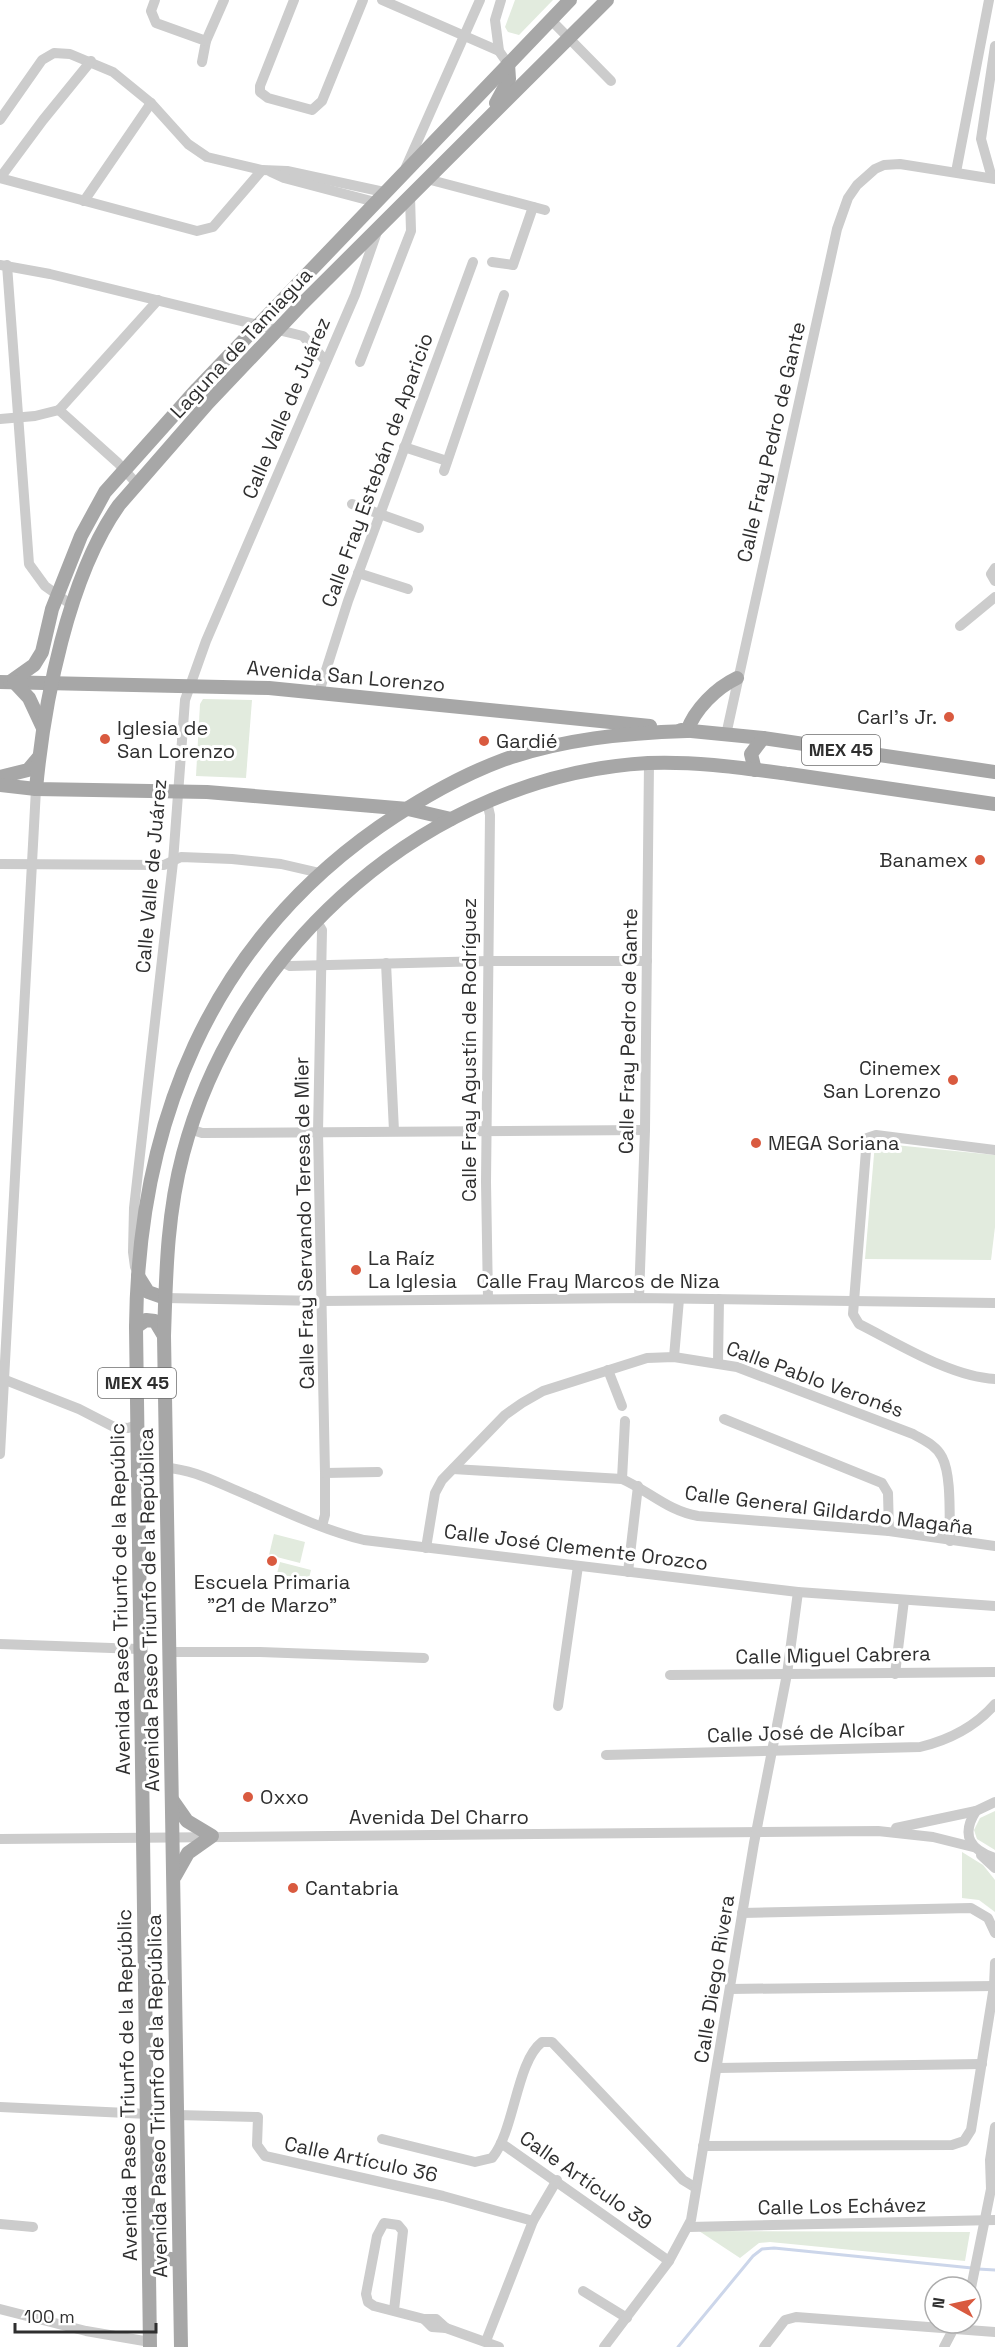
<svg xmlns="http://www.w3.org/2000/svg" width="995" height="2347" viewBox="0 0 995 2347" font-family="'Space Grotesk',sans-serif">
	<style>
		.green { fill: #e2ebde }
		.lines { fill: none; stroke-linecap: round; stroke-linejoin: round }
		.stream { stroke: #ccd6ea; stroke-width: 3 }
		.minor { stroke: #ccc; stroke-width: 10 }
		.major { stroke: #a7a7a7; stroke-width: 14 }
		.poi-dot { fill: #d95a3f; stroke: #fff; stroke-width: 2 }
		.labels { text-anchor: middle; stroke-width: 6; stroke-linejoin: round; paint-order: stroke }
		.shield { fill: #fff; stroke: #6d6d6d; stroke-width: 1.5 }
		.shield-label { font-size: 18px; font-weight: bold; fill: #2f2f2f }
		.street-label { font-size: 20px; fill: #2f2f2f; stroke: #fff }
		.poi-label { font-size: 20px; fill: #2f2f2f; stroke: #fff; text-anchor: start }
	</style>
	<rect width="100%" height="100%" fill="#fff"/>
	<g class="green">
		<path d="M515,0H553L519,35L508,32L505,27Z"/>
		<path d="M203,699L252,700L246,778L196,776L200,704Z"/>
		<path d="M875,1143L995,1155V1227L991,1260L865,1259Z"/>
		<path d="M274,1534L305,1542L300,1563L269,1555Z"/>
		<path d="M280,1562L311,1570L306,1590L275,1581Z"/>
		<path d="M995,1811V1850L977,1839L974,1830L980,1818Z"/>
		<path d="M962,1852L983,1865L995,1880V1912L979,1900L962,1898Z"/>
		<path d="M699,2231L970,2232L965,2261L770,2242L759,2243L740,2258Z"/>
	</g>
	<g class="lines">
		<g class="stream">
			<path d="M978,2269L995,2270"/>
			<path d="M678,2347L753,2256L762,2249L774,2248L972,2268"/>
		</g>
		<g class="minor">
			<path d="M155,0L151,11L156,23L206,41L202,62"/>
			<path d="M294,0L260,86V92L268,98L312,110L322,101L363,0"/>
			<path d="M382,0L499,51L508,64"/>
			<path d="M551,20L611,81"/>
			<path d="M206,41L224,0"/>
			<path d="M499,51L495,20L501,0"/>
			<path d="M0,120L42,60L54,53L70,54L113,72L151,103L188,144L207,157L262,170L287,171L384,192"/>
			<path d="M406,167L480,0"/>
			<path d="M271,172L284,178L375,202"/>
			<path d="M956,172L989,0"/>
			<path d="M0,178L197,231L213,227L262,170"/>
			<path d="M0,178L43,120L91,61"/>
			<path d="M992,178L981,139L995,46"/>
			<path d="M427,179L545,210"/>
			<path d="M84,201L151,103"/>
			<path d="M492,262L513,265L533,207"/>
			<path d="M0,265L50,274L303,336L325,360"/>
			<path d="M7,265L29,564L45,586L73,606"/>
			<path d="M360,362L411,231L410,196"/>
			<path d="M59,410L158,300"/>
			<path d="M59,410L118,463L138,485"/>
			<path d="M0,419L35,416L59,410"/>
			<path d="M404,447L447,461"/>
			<path d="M444,471L504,295"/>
			<path d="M352,504L419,528"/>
			<path d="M995,568L991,574L995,581"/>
			<path d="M358,573L408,589"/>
			<path d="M960,626L995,597"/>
			<path d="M319,692L348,601L473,262"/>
			<path d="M726,735L837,229L848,198L857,185L875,169L884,165L900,164L995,179"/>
			<path d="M487,802L490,815L486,1182L488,1299"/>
			<path d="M0,864L164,865L181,857L232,859L281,864L320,873"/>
			<path d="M316,920L322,930L318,1132L325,1473V1515L322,1526"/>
			<path d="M280,961L290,966L488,961H647"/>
			<path d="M386,963L394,1131"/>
			<path d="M190,1129L202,1133L645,1130"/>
			<path d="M995,1150L876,1135L867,1138L853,1314L859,1324C899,1344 951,1377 995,1379"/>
			<path d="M135,1267L133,1252L134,1208L173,862L185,700L206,641L355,295L378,229"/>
			<path d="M165,1298L323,1301L639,1298L995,1303"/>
			<path d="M639,1298L645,1130L649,763"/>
			<path d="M674,1357L679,1299"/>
			<path d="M718,1362L719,1299"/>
			<path d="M608,1370L622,1406"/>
			<path d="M0,1378L79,1409L114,1427L128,1428L137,1425"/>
			<path d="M724,1419L882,1483L888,1493L889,1531"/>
			<path d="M0,1454L36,789"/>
			<path d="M166,1468C190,1469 212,1480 233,1489C276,1507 319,1529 364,1540L798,1592L995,1606"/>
			<path d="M453,1469L622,1479C649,1491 668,1511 698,1516L889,1531L995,1546"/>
			<path d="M325,1473L378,1472"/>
			<path d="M622,1479L625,1421"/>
			<path d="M426,1548L435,1493L442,1480L505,1415L522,1403L543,1391L647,1358L674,1357L737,1367L913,1434C923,1440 936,1445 942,1457C952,1476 949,1518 950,1541"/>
			<path d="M628,1572L638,1486"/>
			<path d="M0,1644L139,1649"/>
			<path d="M170,1652H260L424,1658"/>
			<path d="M895,1674L904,1600"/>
			<path d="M670,1675L995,1672"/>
			<path d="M558,1706L578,1566"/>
			<path d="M606,1755L920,1747C949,1740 975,1727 995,1704"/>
			<path d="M995,1802L976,1811C960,1836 971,1850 995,1858"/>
			<path d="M896,1828L976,1811"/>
			<path d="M0,1839L878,1831L933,1837L973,1847"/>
			<path d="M981,1855L995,1868"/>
			<path d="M742,1913L971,1908L988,1918L995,1933"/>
			<path d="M730,1989L995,1986"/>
			<path d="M718,2068L982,2064"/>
			<path d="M0,2107L148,2114"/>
			<path d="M177,2115L258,2117L257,2145L265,2156L443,2196L533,2221"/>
			<path d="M382,2139L475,2162L492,2158C515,2130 516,2062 542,2042H552L683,2180L696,2188"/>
			<path d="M501,2143L669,2261"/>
			<path d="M703,2146L952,2145L964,2141L971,2130L994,1986L995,1963"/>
			<path d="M0,2224L33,2227"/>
			<path d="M689,2227L995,2220"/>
			<path d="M971,2288L991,2189L990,2160L995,2127"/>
			<path d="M583,2291L627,2318"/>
			<path d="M0,2309L86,2331L150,2342"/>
			<path d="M394,2310L403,2231L398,2225L384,2223L377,2236L366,2294L368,2302L374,2306L424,2319H436L446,2328"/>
			<path d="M424,2319L432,2327L446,2328L499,2347"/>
			<path d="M486,2341L533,2221L557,2180"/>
			<path d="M604,2347L669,2261L691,2220L754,1843L787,1674L798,1592"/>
			<path d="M764,2347L785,2320L796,2317L995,2332"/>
			<path d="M944,2347L955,2326"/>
		</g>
		<g class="major">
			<path d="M496,103L509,79L508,64"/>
			<path d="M0,682L269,688L650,726"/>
			<path d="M10,682L34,665L42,652L52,609L81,536L105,492L197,389L570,0"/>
			<path d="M14,682L29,698L43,728"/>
			<path d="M681,730L763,738L995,772"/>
			<path d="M687,731C695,709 716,688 737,678"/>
			<path d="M755,770L751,754L763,738"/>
			<path d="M0,777L28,770L39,757"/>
			<path d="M0,785L36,789L207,792L408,809L451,819"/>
			<path d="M36,789C44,702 68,577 119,505L208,403L302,304L607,0"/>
			<path d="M138,1276L148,1292L165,1298"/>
			<path d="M136,1327L146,1320L155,1321L164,1336"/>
			<path d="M173,1801L187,1821L212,1836L188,1853L175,1876"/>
			<path d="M149,2246L162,2258L179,2260"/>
			<path d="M150,2347L136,1327C138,1124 209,946 379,827C417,801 460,776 503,760C563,739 625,733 687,731"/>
			<path d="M181,2347L164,1336C166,1274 167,1214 183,1154C238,946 431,775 648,763C695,761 743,768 789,774C858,784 926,794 995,804"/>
		</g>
	</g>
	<g class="poi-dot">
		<circle cx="949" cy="717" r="6"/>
		<circle cx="105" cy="739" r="6"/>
		<circle cx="484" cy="741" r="6"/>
		<circle cx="980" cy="860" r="6"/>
		<circle cx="953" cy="1080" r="6"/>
		<circle cx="756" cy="1143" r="6"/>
		<circle cx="356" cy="1270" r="6"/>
		<circle cx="272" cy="1561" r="6"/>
		<circle cx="248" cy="1797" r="6"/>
		<circle cx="293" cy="1888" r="6"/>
	</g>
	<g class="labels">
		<g class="shield">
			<rect x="802" y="735" width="78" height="30" rx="4.5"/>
			<rect x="98" y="1368" width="78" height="30" rx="4.5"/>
		</g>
		<g class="shield-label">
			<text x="841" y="756">MEX 45</text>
			<text x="137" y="1389">MEX 45</text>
		</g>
		<g class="street-label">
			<text transform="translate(241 343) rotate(-47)" y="7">Laguna de Tamiagua</text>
			<text transform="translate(286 408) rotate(-67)" y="7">Calle Valle de Juárez</text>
			<text transform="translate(771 442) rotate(-77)" y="7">Calle Fray Pedro de Gante</text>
			<text transform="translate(377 470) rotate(-70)" y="7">Calle Fray Estebán de Aparicio</text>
			<text transform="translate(346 676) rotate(5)" y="7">Avenida San Lorenzo</text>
			<text transform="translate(151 876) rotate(-85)" y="7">Calle Valle de Juárez</text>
			<text transform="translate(628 1031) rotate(-89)" y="7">Calle Fray Pedro de Gante</text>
			<text transform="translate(469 1050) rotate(-90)" y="7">Calle Fray Agustín de Rodríguez</text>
			<text transform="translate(304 1223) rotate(-91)" y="7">Calle Fray Servando Teresa de Mier</text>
			<text x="598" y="1288">Calle Fray Marcos de Niza</text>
			<text transform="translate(815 1379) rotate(20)" y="7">Calle Pablo Veronés</text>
			<text transform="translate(829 1510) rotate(7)" y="7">Calle General Gildardo Magaña</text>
			<text transform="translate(576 1547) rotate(7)" y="7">Calle José Clemente Orozco</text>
			<text transform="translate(120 1599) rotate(-91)" y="7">Avenida Paseo Triunfo de la Repúblic</text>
			<text transform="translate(149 1610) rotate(-91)" y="7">Avenida Paseo Triunfo de la República</text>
			<text transform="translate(833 1655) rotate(-1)" y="7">Calle Miguel Cabrera</text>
			<text transform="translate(806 1732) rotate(-2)" y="7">Calle José de Alcíbar</text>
			<text x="439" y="1824">Avenida Del Charro</text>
			<text transform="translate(714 1979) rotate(-81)" y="7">Calle Diego Rivera</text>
			<text transform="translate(127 2085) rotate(-91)" y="7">Avenida Paseo Triunfo de la Repúblic</text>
			<text transform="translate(157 2096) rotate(-91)" y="7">Avenida Paseo Triunfo de la República</text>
			<text transform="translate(361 2159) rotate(12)" y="7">Calle Artículo 36</text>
			<text transform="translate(586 2180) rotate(35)" y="7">Calle Artículo 39</text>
			<text transform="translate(842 2206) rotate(-1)" y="7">Calle Los Echávez</text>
		</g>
		<g class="poi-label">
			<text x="937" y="724" text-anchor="end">Carl's Jr.</text>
			<text x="117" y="735">Iglesia de<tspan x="117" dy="23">San Lorenzo</tspan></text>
			<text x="496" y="748">Gardié</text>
			<text x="968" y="867" text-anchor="end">Banamex</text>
			<text x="941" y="1075" text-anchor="end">Cinemex<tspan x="941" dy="23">San Lorenzo</tspan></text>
			<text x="768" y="1150">MEGA Soriana</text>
			<text x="368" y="1265">La Raíz<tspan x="368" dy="23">La Iglesia</tspan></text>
			<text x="272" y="1589" text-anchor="middle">Escuela Primaria<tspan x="272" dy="23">"21 de Marzo"</tspan></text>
			<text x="260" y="1804">Oxxo</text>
			<text x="305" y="1895">Cantabria</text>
		</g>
	</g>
	<g transform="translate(953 2305) rotate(278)"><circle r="28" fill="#ffffff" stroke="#acacac" stroke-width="1.5"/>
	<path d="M0-4.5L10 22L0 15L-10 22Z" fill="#d95a3f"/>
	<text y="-9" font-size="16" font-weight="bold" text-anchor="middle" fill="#2f2f2f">N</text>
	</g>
	<path d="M15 2323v9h141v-9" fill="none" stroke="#2f2f2f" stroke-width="3"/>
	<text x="24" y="2323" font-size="18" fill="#2f2f2f" stroke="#ffffff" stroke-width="4.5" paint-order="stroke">100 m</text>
</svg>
